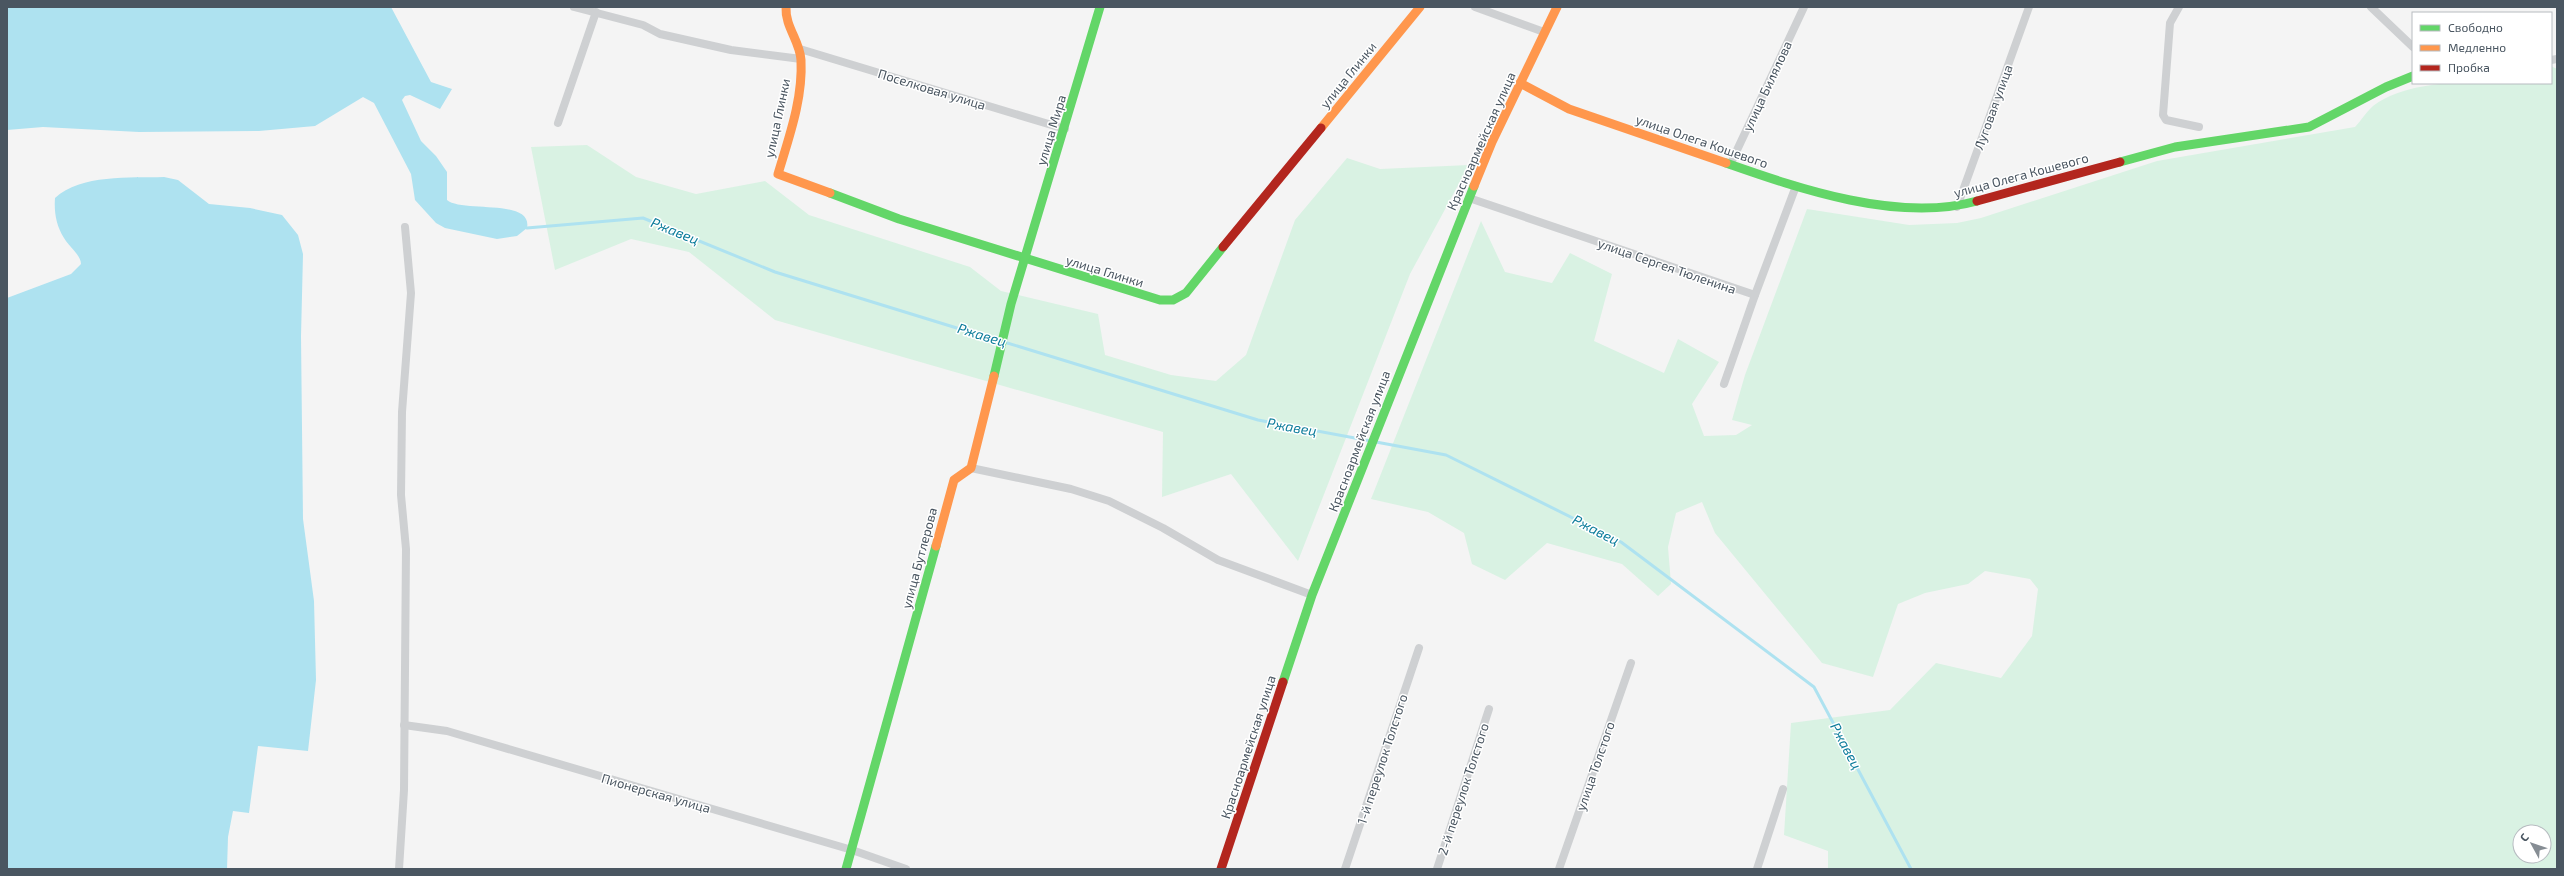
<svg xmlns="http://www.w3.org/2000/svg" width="2564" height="876" viewBox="0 0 2564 876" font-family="'Exo 2',sans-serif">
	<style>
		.green { fill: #d9f2e3; fill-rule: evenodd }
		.water { fill: #aee2f0 }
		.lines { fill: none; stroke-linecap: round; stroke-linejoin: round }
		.stream { stroke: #aee2f0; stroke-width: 3 }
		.street { stroke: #ced0d2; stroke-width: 8 }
		.fast { stroke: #63d668; stroke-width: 9 }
		.slow { stroke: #ff974d; stroke-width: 9 }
		.jam { stroke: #b3261e; stroke-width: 9 }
		.labels { text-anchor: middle; stroke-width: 3; stroke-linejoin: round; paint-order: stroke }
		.street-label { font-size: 13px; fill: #4a5661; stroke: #fff }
		.water-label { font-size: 14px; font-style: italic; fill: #0c7c9b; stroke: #fff }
	</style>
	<rect width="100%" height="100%" fill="#f4f4f4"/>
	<g class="green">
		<path d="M2551,66L2557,69V869H1828V851L1784,835L1791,723L1890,710L1936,663L2001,678L2032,636L2038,589L2030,579L1985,571L1968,584L1925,593L1898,604L1873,677L1822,663L1715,533L1702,502L1676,513L1668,547L1671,584L1658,596L1622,564L1547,543L1505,580L1472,564L1464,533L1428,512L1371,499L1481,221L1505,272L1552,283L1570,253L1612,274L1594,341L1664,373L1678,339L1719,362L1692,404L1704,436L1736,435L1752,425L1732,420L1745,375L1807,209L1909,225L1957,223L1981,218L2157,161L2355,127C2361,121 2366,112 2373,106C2416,74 2499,83 2551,83ZM2520,832H2544V856H2520Z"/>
		<path d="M587,145L636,177L696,194L765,181L809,215L970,267L1001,291L1098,314L1105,355L1171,375L1216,381L1246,355L1295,220L1347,158L1380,169L1469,165L1410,274L1298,561L1231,474L1162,497L1163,432L775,320L689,252L631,239L555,270L531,147Z"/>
	</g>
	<g class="water">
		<path d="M7,7H391L431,82L452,89L440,109L410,95L405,96L402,100L421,141L436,156L447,172V200C462,213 533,198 527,228L517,236L497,239L445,228L436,223L415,200L411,174L374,103L363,97L315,126L259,131L139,132L43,127L7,130Z"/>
		<path d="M164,177L178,180L209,204L250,208L282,215L298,235L303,254L301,336L303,519L314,601L316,680L308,751L258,746L249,813L233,811L228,837L227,869H7V298L71,274L81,264C81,255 69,247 64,238C56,225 54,212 55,198C81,174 130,178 164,177Z"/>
	</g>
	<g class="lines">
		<g class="stream">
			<path d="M527,228L643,218L775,272L999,341"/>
			<path d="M1004,342L1258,420L1371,441"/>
			<path d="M1376,442L1446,455L1621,542L1814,687L1911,869"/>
		</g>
		<g class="street">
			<path d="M574,7L643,25L660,34L731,50L801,59"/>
			<path d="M1475,7L1544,32"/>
			<path d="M2179,7L2170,23L2163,115L2166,120L2199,127"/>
			<path d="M2371,7L2413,47"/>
			<path d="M800,49L1065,129"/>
			<path d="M2551,60L2557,59"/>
			<path d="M558,123L596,12"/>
			<path d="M1730,165L1804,7"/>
			<path d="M1469,198L1755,295L1796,186"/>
			<path d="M1957,207L2029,7"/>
			<path d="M1724,384L1755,295"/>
			<path d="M971,468L1071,489L1109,501L1163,528L1218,560L1312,595"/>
			<path d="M404,725L447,731L852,850L906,869"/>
			<path d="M399,869L404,790L406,549L401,495L402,412L411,293L405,227"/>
			<path d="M1345,869L1419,648"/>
			<path d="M1437,869L1489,709"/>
			<path d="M1559,869L1631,663"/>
			<path d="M1757,869L1783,789"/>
		</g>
		<g class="fast">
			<path d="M2120,162L2175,147L2309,127L2386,87L2413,76"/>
			<path d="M1726,163C1800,189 1899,223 1977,201"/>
			<path d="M830,193L899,219L1160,300H1173L1186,293L1223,247"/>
			<path d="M994,376L1011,304L1100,7"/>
			<path d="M1283,682L1312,595L1474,186"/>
			<path d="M846,869L936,546"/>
		</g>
		<g class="slow">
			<path d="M786,7C785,27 800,41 801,60C803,99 789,137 778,174L830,193"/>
			<path d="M1520,83L1569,109L1726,163"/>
			<path d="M1321,128L1420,7"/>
			<path d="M1474,186L1492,142L1557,7"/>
			<path d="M936,546L954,480L971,468L994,376"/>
		</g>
		<g class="jam">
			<path d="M1977,201L2120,162"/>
			<path d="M1223,247L1321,128"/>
			<path d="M1221,869L1283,682"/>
		</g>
	</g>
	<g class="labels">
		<g class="street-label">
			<text transform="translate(1348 75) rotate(-51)" y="5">улица Глинки</text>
			<text transform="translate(1767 86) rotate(-65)" y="5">улица Билялова</text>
			<text transform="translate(932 89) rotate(17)" y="5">Поселковая улица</text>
			<text transform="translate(1993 107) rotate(-70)" y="5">Луговая улица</text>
			<text transform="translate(777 118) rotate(-78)" y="5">улица Глинки</text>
			<text transform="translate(1051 130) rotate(-73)" y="5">улица Мира</text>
			<text transform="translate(1481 141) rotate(-66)" y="5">Красноармейская улица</text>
			<text transform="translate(1702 141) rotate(19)" y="5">улица Олега Кошевого</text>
			<text transform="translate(2021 175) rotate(-15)" y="5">улица Олега Кошевого</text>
			<text transform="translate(1667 266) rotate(19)" y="5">улица Сергея Тюленина</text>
			<text transform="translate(1105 271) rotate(17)" y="5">улица Глинки</text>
			<text transform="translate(1359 441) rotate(-69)" y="5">Красноармейская улица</text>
			<text transform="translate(919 558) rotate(-75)" y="5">улица Бутлерова</text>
			<text transform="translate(1248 747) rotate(-72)" y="5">Красноармейская улица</text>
			<text transform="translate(1382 759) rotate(-72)" y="5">1-й переулок Толстого</text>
			<text transform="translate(1595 766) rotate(-71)" y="5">улица Толстого</text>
			<text transform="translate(1463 789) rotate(-72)" y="5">2-й переулок Толстого</text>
			<text transform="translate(656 793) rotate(16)" y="5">Пионерская улица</text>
		</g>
		<g class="water-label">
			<text transform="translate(675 231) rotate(22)" y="5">Ржавец</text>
			<text transform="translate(982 335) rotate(17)" y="5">Ржавец</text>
			<text transform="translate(1292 427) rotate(10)" y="5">Ржавец</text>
			<text transform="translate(1596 530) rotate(27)" y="5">Ржавец</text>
			<text transform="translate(1846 746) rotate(62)" y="5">Ржавец</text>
		</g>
	</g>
	<rect width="2564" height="876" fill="none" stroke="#4a5661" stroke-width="16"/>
	<rect x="2412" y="12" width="140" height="72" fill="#ffffff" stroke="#b7bbc0"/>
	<rect x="2420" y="25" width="20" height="6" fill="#63d668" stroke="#b7bbc0"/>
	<text x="2448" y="32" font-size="12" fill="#4a5661">Свободно</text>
	<rect x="2420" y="45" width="20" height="6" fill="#ff974d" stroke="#b7bbc0"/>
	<text x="2448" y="52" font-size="12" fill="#4a5661">Медленно</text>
	<rect x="2420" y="65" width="20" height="6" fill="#b3261e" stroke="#b7bbc0"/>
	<text x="2448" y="72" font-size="12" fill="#4a5661">Пробка</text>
	<g transform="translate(2532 844) rotate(310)"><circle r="19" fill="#ffffff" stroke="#b7bbc0"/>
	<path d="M0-3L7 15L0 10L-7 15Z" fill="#868d94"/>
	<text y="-6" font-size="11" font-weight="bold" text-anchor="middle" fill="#4a5661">С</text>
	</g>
</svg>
